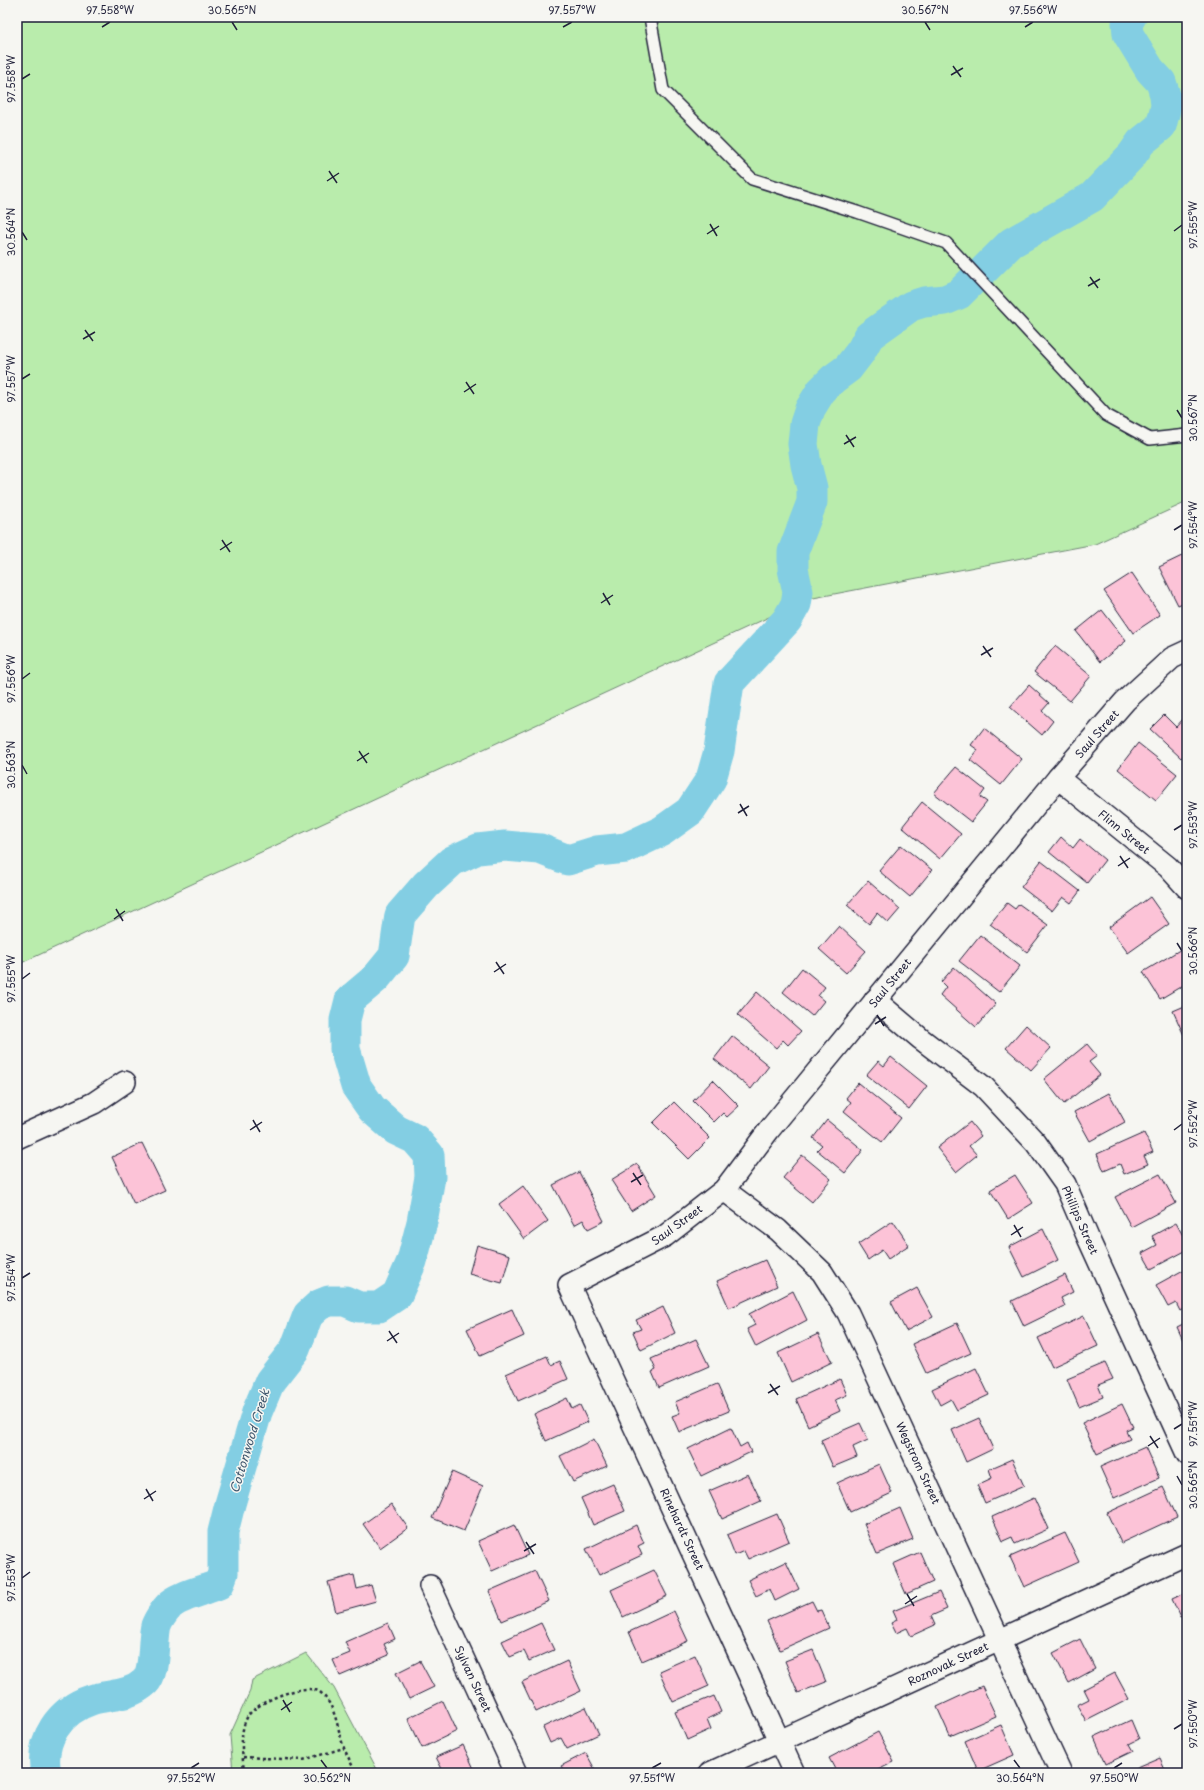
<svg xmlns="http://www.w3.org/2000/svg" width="1204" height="1790" viewBox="0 0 1204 1790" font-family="'Playpen Sans',sans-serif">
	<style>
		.green { fill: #b9ecac; stroke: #6e8774 }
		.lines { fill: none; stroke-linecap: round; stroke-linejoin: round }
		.river { stroke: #83cee3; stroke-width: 31 }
		.building { fill: #fcc3d7; stroke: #22223b }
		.service-casing { stroke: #22223b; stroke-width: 14 }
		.minor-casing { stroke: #22223b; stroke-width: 24 }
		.path { stroke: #22223b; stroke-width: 2.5; stroke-dasharray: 3 3; stroke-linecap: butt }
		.service { stroke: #f6f6f2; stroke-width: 11 }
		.minor { stroke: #f6f6f2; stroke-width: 21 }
		.ticks { fill: none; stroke: #22223b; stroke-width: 1.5 }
		.labels { text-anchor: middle; stroke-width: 3; stroke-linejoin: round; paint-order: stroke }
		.street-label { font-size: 11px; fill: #22223b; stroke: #f6f6f2 }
		.water-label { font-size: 12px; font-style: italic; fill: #3f566d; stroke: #f6f6f2 }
		.neatline { fill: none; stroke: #22223b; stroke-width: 1.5 }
		.ticks-label { font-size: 10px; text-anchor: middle; fill: #22223b }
	</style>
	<rect width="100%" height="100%" fill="#f6f6f2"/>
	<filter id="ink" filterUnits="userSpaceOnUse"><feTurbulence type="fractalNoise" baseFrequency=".025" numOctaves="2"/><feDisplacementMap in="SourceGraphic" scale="8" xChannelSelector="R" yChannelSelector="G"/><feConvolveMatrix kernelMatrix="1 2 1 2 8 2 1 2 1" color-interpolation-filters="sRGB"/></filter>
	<g filter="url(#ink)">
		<g class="green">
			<path d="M17,17H1187V502L1095,544L808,599L17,965Z"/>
			<path d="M306,1653L334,1688L379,1773H233L230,1735L250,1691L252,1680Z"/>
		</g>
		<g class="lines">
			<g class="river">
				<path d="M984,270L1011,243L1092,197L1132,155L1141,142L1161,126L1166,106L1165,95L1161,82L1150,70L1128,34L1127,23L1131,17"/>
				<path d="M46,1773C39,1740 60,1710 91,1700C110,1694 129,1697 145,1682C156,1671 152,1641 156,1626C158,1620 165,1610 169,1606C178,1596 206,1590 219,1584L223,1573V1532L230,1504L257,1412L270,1381L295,1349L308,1315L319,1305L329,1301H345L359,1307H379L397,1295L412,1261L422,1222L430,1177L429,1155L415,1139L396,1130L372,1109L356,1086L345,1049V1020L350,1000L376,978L394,956L400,915L426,885L452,861L478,849L505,846L540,849L568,860L597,851L626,848L662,831L690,811L711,779L719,751L729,683L787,620L796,604L798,592L793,569V552L812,502V488L806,465L803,444L805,424L810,409L821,391L833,379L848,368L861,351L869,336L911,306L924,302L945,300L959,294L971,282"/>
			</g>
		</g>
		<g class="building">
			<path d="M1186,554L1187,601L1178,605L1159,567Z"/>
			<path d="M1132,573L1160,615L1133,633L1104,591Z"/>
			<path d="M1102,610L1126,641L1100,662L1076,631Z"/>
			<path d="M1055,646L1091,676L1070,701L1034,672Z"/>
			<path d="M1029,685L1049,703L1042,711L1053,721L1042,735L1010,707Z"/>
			<path d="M1164,715L1176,727L1183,719L1187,723V752L1181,758L1150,729Z"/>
			<path d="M984,728L1022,759L1001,785L970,760L978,750L971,745Z"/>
			<path d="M1138,743L1177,774L1156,800L1118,769Z"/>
			<path d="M956,767L985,790L980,797L987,802L971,822L934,793Z"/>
			<path d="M922,802L961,834L940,859L902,827Z"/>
			<path d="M1061,837L1073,848L1080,839L1105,860L1087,883L1049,852Z"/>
			<path d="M901,845L932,870L910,897L879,871Z"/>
			<path d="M1041,861L1080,891L1071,903L1063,897L1052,911L1021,887Z"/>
			<path d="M868,881L900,909L888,923L877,913L869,924L847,905Z"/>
			<path d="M1150,897L1169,924L1128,953L1109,927Z"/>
			<path d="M1007,903L1015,909L1019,904L1048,925L1027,952L990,924Z"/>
			<path d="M839,926L866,951L846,973L819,949Z"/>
			<path d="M980,935L1020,966L999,992L959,961Z"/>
			<path d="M1183,948L1187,955V983L1160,999L1143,972Z"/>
			<path d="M954,967L996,1004L976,1027L940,995L946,987L941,982Z"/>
			<path d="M802,968L825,987L818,996L824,1001L812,1016L783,992Z"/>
			<path d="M757,992L801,1031L788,1045L783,1040L776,1048L738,1015Z"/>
			<path d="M1187,1005V1042L1173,1011Z"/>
			<path d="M1026,1025L1051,1048L1031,1070L1006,1048Z"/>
			<path d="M732,1036L769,1066L751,1089L714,1059Z"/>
			<path d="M1087,1044L1097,1056L1089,1062L1100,1075L1064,1104L1044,1079Z"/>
			<path d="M891,1057L927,1086L909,1109L866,1075L878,1061L884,1066Z"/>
			<path d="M713,1080L739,1106L727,1117L723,1113L714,1122L693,1101Z"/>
			<path d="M858,1083L901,1118L882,1142L844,1111L851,1102L846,1098Z"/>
			<path d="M1109,1093L1125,1122L1090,1141L1074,1112Z"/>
			<path d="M674,1102L710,1138L689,1159L653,1123Z"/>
			<path d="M827,1120L863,1150L845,1173L817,1150L822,1145L813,1138Z"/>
			<path d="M970,1122L981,1136L969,1146L977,1155L956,1172L937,1148Z"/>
			<path d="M1144,1133L1153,1152L1144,1156L1148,1164L1124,1174L1120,1164L1104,1171L1097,1154Z"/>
			<path d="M142,1143L165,1190L134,1204L112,1157Z"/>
			<path d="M802,1155L831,1179L812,1202L783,1178Z"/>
			<path d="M637,1164L656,1195L631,1211L611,1180Z"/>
			<path d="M579,1172L604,1221L588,1229L583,1220L574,1225L553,1185Z"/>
			<path d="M1160,1174L1176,1203L1131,1227L1115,1197Z"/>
			<path d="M1015,1175L1033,1203L1008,1219L990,1190Z"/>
			<path d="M523,1186L548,1221L524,1239L499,1204Z"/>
			<path d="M893,1221L909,1245L888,1259L882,1250L868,1260L858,1244Z"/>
			<path d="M1176,1223L1187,1243V1250L1151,1269L1142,1253L1157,1245L1152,1236Z"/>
			<path d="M1043,1229L1058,1260L1024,1277L1009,1247Z"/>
			<path d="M477,1245L510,1255L502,1283L469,1274Z"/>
			<path d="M765,1260L777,1286L729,1308L717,1281Z"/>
			<path d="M1187,1268V1307L1180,1311L1176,1303L1168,1307L1156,1285Z"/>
			<path d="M1065,1275L1073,1292L1061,1298L1065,1306L1024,1326L1012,1301Z"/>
			<path d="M917,1288L933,1317L906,1331L891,1302Z"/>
			<path d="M793,1291L807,1320L756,1347L747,1329L755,1325L749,1314Z"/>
			<path d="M663,1307L675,1333L641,1350L633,1332L641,1329L636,1320Z"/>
			<path d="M512,1309L524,1336L480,1356L467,1329Z"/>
			<path d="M1084,1316L1098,1346L1052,1367L1038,1338Z"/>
			<path d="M1187,1322V1349L1177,1327Z"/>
			<path d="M957,1323L971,1353L926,1373L912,1344Z"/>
			<path d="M818,1334L832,1362L791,1382L778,1353Z"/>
			<path d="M696,1339L709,1366L659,1388L652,1372L656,1370L651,1359Z"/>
			<path d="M547,1356L551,1365L560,1361L568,1379L518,1401L506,1374Z"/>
			<path d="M1105,1363L1113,1379L1098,1385L1103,1397L1079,1407L1067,1379Z"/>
			<path d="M976,1368L989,1395L957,1410L951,1399L940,1405L932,1389Z"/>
			<path d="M840,1379L847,1395L835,1400L840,1411L808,1426L796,1399Z"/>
			<path d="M717,1384L729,1411L679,1432L672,1416L680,1413L675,1402Z"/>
			<path d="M567,1398L572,1409L580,1405L588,1422L546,1441L534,1414Z"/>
			<path d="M1122,1404L1133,1427L1126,1430L1130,1439L1097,1454L1082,1423Z"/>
			<path d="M979,1418L993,1449L966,1462L952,1430Z"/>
			<path d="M860,1423L868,1440L853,1447L857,1457L833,1467L821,1440Z"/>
			<path d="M731,1428L740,1447L747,1443L751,1452L701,1476L688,1449Z"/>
			<path d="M594,1439L607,1466L573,1482L560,1456Z"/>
			<path d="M1145,1447L1159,1478L1114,1498L1100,1467Z"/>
			<path d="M1012,1459L1024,1486L985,1503L977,1485L992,1478L989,1469Z"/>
			<path d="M879,1464L892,1493L850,1512L837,1483Z"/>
			<path d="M452,1472L483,1486L464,1531L432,1518Z"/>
			<path d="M748,1474L761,1501L722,1519L709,1491Z"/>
			<path d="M613,1484L625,1511L593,1525L581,1498Z"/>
			<path d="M1163,1487L1177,1517L1121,1543L1107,1513Z"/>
			<path d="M1034,1498L1048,1529L1015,1544L1012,1537L1003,1541L992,1517Z"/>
			<path d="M391,1504L408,1528L380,1548L363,1524Z"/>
			<path d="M900,1508L913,1539L877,1554L864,1524Z"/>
			<path d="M777,1514L789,1541L748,1559L744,1551L735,1555L727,1535Z"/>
			<path d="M514,1525L528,1555L492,1571L478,1541Z"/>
			<path d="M636,1525L644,1543L638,1546L642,1555L599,1575L586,1549Z"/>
			<path d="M1065,1533L1079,1562L1024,1587L1010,1557Z"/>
			<path d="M920,1552L933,1582L906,1594L893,1564Z"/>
			<path d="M786,1562L799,1589L775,1601L770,1589L756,1596L748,1580Z"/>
			<path d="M654,1570L667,1596L623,1617L611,1590Z"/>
			<path d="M535,1571L549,1601L502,1621L489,1591Z"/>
			<path d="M354,1575L357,1589L371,1585L376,1601L336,1612L328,1582Z"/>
			<path d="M939,1592L947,1609L931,1616L935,1625L911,1636L907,1628L896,1633L891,1623L897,1620L893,1611Z"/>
			<path d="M1187,1592V1614L1180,1617L1172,1599Z"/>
			<path d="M812,1601L817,1611L821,1610L829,1628L780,1650L767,1621Z"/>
			<path d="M674,1611L688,1641L642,1661L629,1632Z"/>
			<path d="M388,1623L395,1639L384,1644L389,1655L340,1676L333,1660L350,1653L345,1642Z"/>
			<path d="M541,1623L554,1650L529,1661L524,1651L510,1657L502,1641Z"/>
			<path d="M1080,1639L1095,1669L1069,1683L1053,1653Z"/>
			<path d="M813,1650L826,1682L798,1693L785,1661Z"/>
			<path d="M695,1655L709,1686L673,1702L659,1671Z"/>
			<path d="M420,1661L434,1687L409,1699L396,1673Z"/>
			<path d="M567,1661L581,1691L536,1712L522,1682Z"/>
			<path d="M1115,1673L1129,1699L1086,1721L1077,1705L1089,1699L1084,1689Z"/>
			<path d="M982,1686L996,1716L950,1736L937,1707Z"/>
			<path d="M714,1696L721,1712L707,1719L711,1729L687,1740L675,1712Z"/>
			<path d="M443,1701L457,1731L422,1748L408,1718Z"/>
			<path d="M586,1707L599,1734L567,1749L561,1738L550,1743L543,1727Z"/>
			<path d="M1131,1720L1139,1739L1129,1744L1133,1751L1106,1764L1094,1737Z"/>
			<path d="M1001,1725L1014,1755L978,1771L965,1741Z"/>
			<path d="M878,1732L894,1762L872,1773H837L829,1758Z"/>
			<path d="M463,1745L476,1773H444L436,1757Z"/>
			<path d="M586,1753L597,1773H565L561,1766Z"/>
			<path d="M1160,1758L1167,1773H1125Z"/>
		</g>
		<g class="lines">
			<defs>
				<path id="service" d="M650,17L663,90L752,179L857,212L946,243L1106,415L1150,439L1187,435"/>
				<g id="minor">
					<path d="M1058,778L1168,867L1187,888"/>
					<path d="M875,1000L921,1039L984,1087L1036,1143L1065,1184L1089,1240L1187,1454"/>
					<path d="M17,1138L94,1103L125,1082"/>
					<path d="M724,1190L778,1230L822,1272L848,1313L1061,1773"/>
					<path d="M430,1586L516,1773"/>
					<path d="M710,1773L1187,1554"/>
					<path d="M794,1773L569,1285L665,1236L724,1190L769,1130L1058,778L1125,701L1172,658L1187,651"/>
				</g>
			</defs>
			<use href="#service" class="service-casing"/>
			<use href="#minor" class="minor-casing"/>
			<g class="path">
				<path d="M243,1757L303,1760L344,1748"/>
				<path d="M244,1773C243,1756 238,1732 248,1716C256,1702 308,1680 321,1693C337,1708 337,1729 344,1748C348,1757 352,1765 356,1773"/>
			</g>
			<use href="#service" class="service"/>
			<use href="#minor" class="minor"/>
		</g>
	</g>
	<path class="ticks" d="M232,22L237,30M925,22L930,30M102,27L110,22M563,27L572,22M1025,27L1033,22M953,66L961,77M951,75L963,68M22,79L30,74M329,171L337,183M327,181L339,173M710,224L717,236M1174,231L1182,225M22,232L27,240M707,234L719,226M1090,277L1098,288M1088,286L1100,279M85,330L93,341M83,339L95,332M22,379L30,374M466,382L474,394M464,392L476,384M1177,410L1182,418M846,435L854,447M844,444L856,437M1174,530L1182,525M222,540L230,552M220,550L232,542M603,593L610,605M601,603L613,595M983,646L991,657M981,655L993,648M22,679L30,673M359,751L367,763M357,761L369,753M22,765L27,774M740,804L747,816M738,813L749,806M1174,830L1182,825M1120,856L1128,868M1118,866L1130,858M116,909L123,921M114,919L125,911M1177,943L1182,951M496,962L504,974M494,972L506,964M22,979L30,973M877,1015L884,1026M875,1024L886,1017M253,1120L260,1132M250,1130L262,1122M1174,1130L1182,1124M633,1173L641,1185M631,1182L643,1175M1014,1225L1021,1237M1011,1235L1023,1227M22,1278L30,1273M389,1331L397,1343M387,1341L399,1333M770,1384L778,1395M768,1393L780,1386M1174,1429L1182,1424M1150,1436L1158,1448M1148,1446L1160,1438M1177,1476L1182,1485M146,1489L153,1501M144,1499L156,1491M526,1542L534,1554M524,1551L536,1544M22,1578L30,1572M907,1594L914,1606M905,1604L917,1596M283,1700L290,1712M281,1710L292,1702M1174,1729L1182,1724M321,1760L327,1768M1014,1760L1020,1768M191,1768L199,1763M652,1768L661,1763M1114,1768L1122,1763"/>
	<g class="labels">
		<g class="street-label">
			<text transform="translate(1097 734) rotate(-49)" y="4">Saul Street</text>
			<text transform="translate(1124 832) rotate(39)" y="4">Flinn Street</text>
			<text transform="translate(890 983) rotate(-51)" y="4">Saul Street</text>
			<text transform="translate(1080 1220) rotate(66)" y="4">Phillips Street</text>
			<text transform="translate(677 1225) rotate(-36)" y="4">Saul Street</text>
			<text transform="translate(918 1463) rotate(65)" y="4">Wegstrom Street</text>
			<text transform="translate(682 1529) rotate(65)" y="4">Rinehardt Street</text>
			<text transform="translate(948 1664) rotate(-25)" y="4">Roznovak Street</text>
			<text transform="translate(473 1679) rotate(65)" y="4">Sylvan Street</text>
		</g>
		<g class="water-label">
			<text transform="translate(250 1441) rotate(-73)" y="4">Cottonwood Creek</text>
		</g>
	</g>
	<rect width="1204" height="1790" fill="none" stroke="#f6f6f2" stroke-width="44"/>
	<rect x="22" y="22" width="1160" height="1746" class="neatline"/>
	<g class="ticks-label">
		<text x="110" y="14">97.558°W</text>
		<text x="232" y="14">30.565°N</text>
		<text x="572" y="14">97.557°W</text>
		<text x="925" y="14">30.567°N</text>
		<text x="1033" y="14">97.556°W</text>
		<text transform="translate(11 79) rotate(-90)" y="4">97.558°W</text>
		<text transform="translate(1193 225) rotate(-90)" y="4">97.555°W</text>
		<text transform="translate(11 232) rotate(-90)" y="4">30.564°N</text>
		<text transform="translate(11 379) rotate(-90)" y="4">97.557°W</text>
		<text transform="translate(1193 418) rotate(-90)" y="4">30.567°N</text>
		<text transform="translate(1193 525) rotate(-90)" y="4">97.554°W</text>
		<text transform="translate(11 679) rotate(-90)" y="4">97.556°W</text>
		<text transform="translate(11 765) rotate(-90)" y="4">30.563°N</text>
		<text transform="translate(1193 825) rotate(-90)" y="4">97.553°W</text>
		<text transform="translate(1193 951) rotate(-90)" y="4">30.566°N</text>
		<text transform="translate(11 979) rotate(-90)" y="4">97.555°W</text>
		<text transform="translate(1193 1124) rotate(-90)" y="4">97.552°W</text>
		<text transform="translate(11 1278) rotate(-90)" y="4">97.554°W</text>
		<text transform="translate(1193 1424) rotate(-90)" y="4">97.551°W</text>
		<text transform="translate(1193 1485) rotate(-90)" y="4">30.565°N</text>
		<text transform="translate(11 1578) rotate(-90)" y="4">97.553°W</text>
		<text transform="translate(1193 1724) rotate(-90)" y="4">97.550°W</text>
		<text x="191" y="1782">97.552°W</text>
		<text x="327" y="1782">30.562°N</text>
		<text x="652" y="1782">97.551°W</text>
		<text x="1020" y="1782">30.564°N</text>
		<text x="1114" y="1782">97.550°W</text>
	</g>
</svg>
